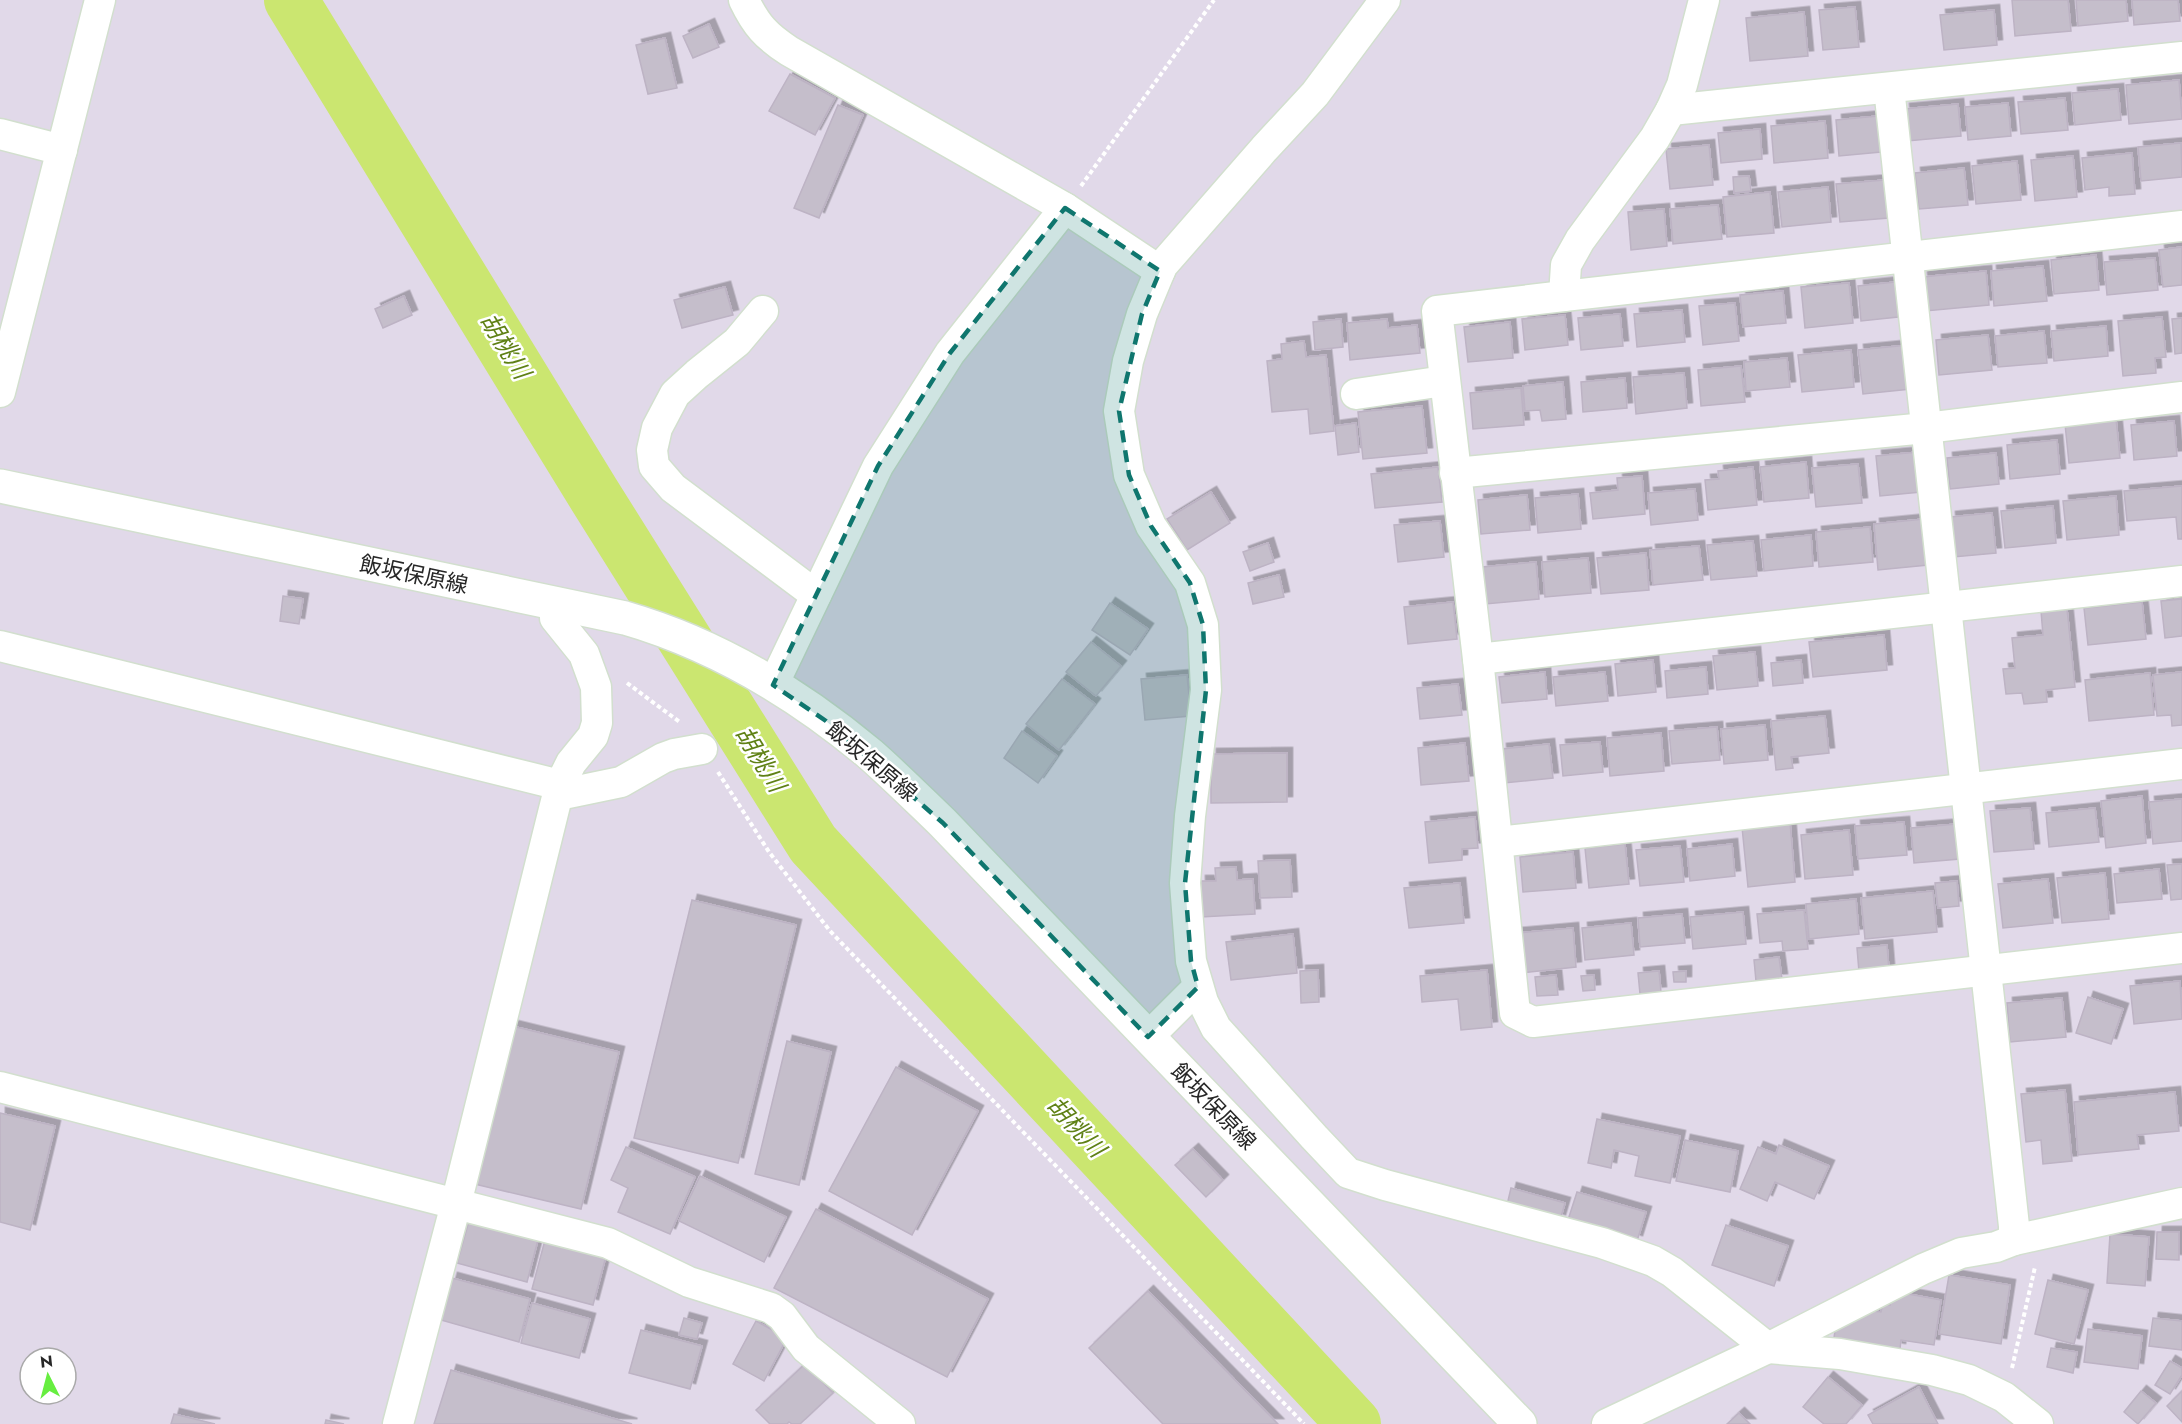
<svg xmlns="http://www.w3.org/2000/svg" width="2182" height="1424" viewBox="0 0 2182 1424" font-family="Jost,'Noto Sans JP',sans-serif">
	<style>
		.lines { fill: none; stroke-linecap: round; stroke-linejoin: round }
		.river { stroke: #cbe670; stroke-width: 54 }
		.building { fill: #c5becb; stroke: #bdb3c4; stroke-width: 1.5; filter: url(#shadow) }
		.street-casing { stroke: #d2dfce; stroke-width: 33 }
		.secondary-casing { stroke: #d2dfce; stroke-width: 36 }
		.path { stroke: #fff; stroke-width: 4; stroke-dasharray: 4.5 3; stroke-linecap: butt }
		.street { stroke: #fff; stroke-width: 30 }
		.secondary { stroke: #fff; stroke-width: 33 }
		.marked { fill: #0f766e; fill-opacity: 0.2; stroke: #0f766e; stroke-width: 4.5; stroke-dasharray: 12 8; stroke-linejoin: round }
		.labels { text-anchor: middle; stroke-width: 5; stroke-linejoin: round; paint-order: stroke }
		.street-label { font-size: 22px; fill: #272727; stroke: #fff }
		.water-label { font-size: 24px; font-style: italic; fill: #5f8115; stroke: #fff }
	</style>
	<defs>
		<filter id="shadow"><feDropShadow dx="5.5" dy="-5.5" stdDeviation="0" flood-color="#0004"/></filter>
	</defs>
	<rect width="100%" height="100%" fill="#e1d9e9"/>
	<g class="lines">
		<path class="river" d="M291,0L593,493L813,844L1354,1424"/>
	</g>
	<g class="building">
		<path d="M2012,0H2068L2071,31L2015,36Z"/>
		<path d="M2076,0H2126L2128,21L2078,26Z"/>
		<path d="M2132,0H2178L2180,21L2134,25Z"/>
		<path d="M1855,7L1859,47L1823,50L1819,10Z"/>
		<path d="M1994,10L1997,45L1944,50L1940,15Z"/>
		<path d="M1804,12L1808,56L1750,61L1746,18Z"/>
		<path d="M709,24L719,47L693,58L683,36Z"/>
		<path d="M665,38L677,88L648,94L636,45Z"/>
		<path d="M790,74L835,98L815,135L769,111Z"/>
		<path d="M2179,80L2182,119L2129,124L2126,85Z"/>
		<path d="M2118,89L2121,120L2075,125L2072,93Z"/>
		<path d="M2065,98L2068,130L2021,134L2018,102Z"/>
		<path d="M2008,103L2011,136L1968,140L1965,107Z"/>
		<path d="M1958,104L1961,136L1907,141L1904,109Z"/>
		<path d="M838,105L863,115L819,218L794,208Z"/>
		<path d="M1878,116L1881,152L1839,156L1836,120Z"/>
		<path d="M1825,121L1828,158L1774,163L1771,126Z"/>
		<path d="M1760,129L1762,159L1721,163L1718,133Z"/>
		<path d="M2181,143L2182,177L2141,181L2138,147Z"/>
		<path d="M1709,145L1713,185L1670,189L1666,149Z"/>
		<path d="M2132,153L2135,194L2109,196V187L2085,190L2082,158Z"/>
		<path d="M2073,156L2077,197L2035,201L2031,160Z"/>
		<path d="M2017,161L2021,200L1976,204L1972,166Z"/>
		<path d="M1964,168L1968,205L1919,209L1915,173Z"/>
		<path d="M1749,176L1751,191L1734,193L1733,177Z"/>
		<path d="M1885,180L1889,218L1840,222L1836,184Z"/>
		<path d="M1828,187L1831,222L1782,227L1778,192Z"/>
		<path d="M1770,192L1774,233L1727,237L1723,197Z"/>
		<path d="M1718,205L1722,239L1673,244L1670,209Z"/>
		<path d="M1664,209L1667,246L1631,250L1628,212Z"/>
		<path d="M2182,247V285L2163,287L2159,250Z"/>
		<path d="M2096,255L2099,290L2054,294L2051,260Z"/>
		<path d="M2155,258L2158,290L2107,295L2104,262Z"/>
		<path d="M2043,266L2047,301L1994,306L1991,271Z"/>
		<path d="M1986,271L1989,305L1925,311L1922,277Z"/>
		<path d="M1895,282L1898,317L1861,321L1858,286Z"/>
		<path d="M1849,283L1853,323L1805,328L1801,287Z"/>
		<path d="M725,287L733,315L682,328L674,300Z"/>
		<path d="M1783,291L1786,323L1743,327L1740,295Z"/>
		<path d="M404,296L412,315L383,328L375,309Z"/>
		<path d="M1735,303L1739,341L1703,345L1699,306Z"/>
		<path d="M1682,310L1685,342L1637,347L1634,314Z"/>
		<path d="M1620,314L1623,346L1581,350L1578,318Z"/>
		<path d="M1565,315L1568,345L1525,350L1522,319Z"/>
		<path d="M2162,317L2166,357L2155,358L2156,373L2123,376L2118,321Z"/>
		<path d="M2182,318V353L2175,354L2172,319Z"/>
		<path d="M1341,319L1343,347L1315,350L1313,322Z"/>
		<path d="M1387,319L1388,328L1417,325L1420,353L1350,360L1347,323Z"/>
		<path d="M1510,322L1513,358L1468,362L1464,327Z"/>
		<path d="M2106,326L2108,356L2054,361L2051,331Z"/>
		<path d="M2044,331L2047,363L1998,367L1995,336Z"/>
		<path d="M1988,335L1992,370L1939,375L1936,340Z"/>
		<path d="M1304,341L1306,357L1326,355L1334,431L1310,434L1308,409L1272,412L1267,361L1282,359L1281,344Z"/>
		<path d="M1908,345L1911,389L1863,394L1858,350Z"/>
		<path d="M1851,350L1854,387L1802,392L1798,355Z"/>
		<path d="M1787,358L1790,387L1746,391L1744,362Z"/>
		<path d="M1741,366L1745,402L1701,406L1698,370Z"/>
		<path d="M1684,373L1687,408L1636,414L1633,377Z"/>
		<path d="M1625,378L1627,408L1583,412L1581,382Z"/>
		<path d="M1563,382L1566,419L1542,421L1540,410L1525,411L1523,386Z"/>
		<path d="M1521,388L1524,425L1473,429L1470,393Z"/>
		<path d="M1422,406L1427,453L1363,459L1358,412Z"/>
		<path d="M2116,419L2120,458L2069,463L2065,424Z"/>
		<path d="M2174,421L2177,456L2134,460L2131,425Z"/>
		<path d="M1356,423L1359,452L1338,455L1335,426Z"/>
		<path d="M2057,440L2060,474L2010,479L2007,445Z"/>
		<path d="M1918,452L1921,492L1880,496L1876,456Z"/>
		<path d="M1996,453L1999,484L1950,489L1947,458Z"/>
		<path d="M1806,462L1809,498L1764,502L1760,467Z"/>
		<path d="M1858,464L1862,503L1816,507L1812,468Z"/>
		<path d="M1438,467L1442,502L1375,508L1371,474Z"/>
		<path d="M1753,467L1757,505L1708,510L1705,480L1719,479L1718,471Z"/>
		<path d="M1642,476L1645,514L1593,519L1590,493L1618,490L1617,478Z"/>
		<path d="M2182,486V539H2178L2176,517L2127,521L2124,491Z"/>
		<path d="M1695,489L1698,520L1651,525L1648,493Z"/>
		<path d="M1211,492L1230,523L1187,550L1167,519Z"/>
		<path d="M1578,494L1581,529L1538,533L1535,498Z"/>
		<path d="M1527,495L1530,530L1481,534L1478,500Z"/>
		<path d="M2116,496L2119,535L2067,540L2063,501Z"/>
		<path d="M2053,506L2056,543L2005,548L2001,511Z"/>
		<path d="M1992,513L1996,553L1953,557L1950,517Z"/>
		<path d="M1924,519L1928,565L1878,570L1874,524Z"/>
		<path d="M1440,521L1444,557L1398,562L1394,525Z"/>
		<path d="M1870,527L1873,562L1819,567L1816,532Z"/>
		<path d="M1811,535L1813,566L1764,571L1761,540Z"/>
		<path d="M1753,541L1757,576L1711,580L1707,545Z"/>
		<path d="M1268,543L1274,562L1250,571L1243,552Z"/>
		<path d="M1699,546L1703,580L1653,585L1650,550Z"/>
		<path d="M1646,553L1649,590L1601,594L1597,558Z"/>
		<path d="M1588,558L1591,593L1545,597L1542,562Z"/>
		<path d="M1536,562L1539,599L1485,604L1482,567Z"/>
		<path d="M1279,575L1284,597L1253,604L1248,583Z"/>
		<path d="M283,596L303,599L299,624L280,621Z"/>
		<path d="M2182,599V636L2165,638L2161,601Z"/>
		<path d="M1453,602L1457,639L1408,644L1404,607Z"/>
		<path d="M2142,602L2146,639L2088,645L2084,608Z"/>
		<path d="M1110,603L1148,629L1130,655L1092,630Z"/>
		<path d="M2067,609L2075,687L2046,690L2047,702L2024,704L2022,693L2006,694L2003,669L2015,668L2012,638L2043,635L2041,611Z"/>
		<path d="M1884,635L1887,670L1813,677L1809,642Z"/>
		<path d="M1091,642L1121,666L1096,696L1066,672Z"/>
		<path d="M1755,652L1758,686L1717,690L1713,656Z"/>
		<path d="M1653,660L1656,692L1618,696L1615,664Z"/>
		<path d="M1801,660L1803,683L1773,686L1771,663Z"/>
		<path d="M1706,667L1708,694L1667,698L1665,671Z"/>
		<path d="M1545,672L1547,699L1502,703L1499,677Z"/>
		<path d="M1605,672L1608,701L1556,706L1553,677Z"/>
		<path d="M2182,672V725L2172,726L2171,715L2157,716L2153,675Z"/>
		<path d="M2150,673L2154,715L2089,721L2085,680Z"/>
		<path d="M1187,675L1191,716L1145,720L1141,679Z"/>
		<path d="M1062,679L1095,704L1059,750L1026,724Z"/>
		<path d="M1458,684L1462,715L1420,719L1417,688Z"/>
		<path d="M1825,716L1829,753L1791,757L1793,768L1776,770L1771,721Z"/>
		<path d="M1765,725L1768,760L1724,764L1721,729Z"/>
		<path d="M1717,727L1720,760L1672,764L1669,731Z"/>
		<path d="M1022,731L1057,756L1038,783L1004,758Z"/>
		<path d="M1661,733L1664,771L1610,776L1607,738Z"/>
		<path d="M1600,742L1603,772L1563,776L1560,745Z"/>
		<path d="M1465,743L1469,781L1421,785L1418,748Z"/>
		<path d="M1549,744L1553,778L1504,783L1501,749Z"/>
		<path d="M1287,753V802L1211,803V754Z"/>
		<path d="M2142,796L2146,843L2106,848L2101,801Z"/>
		<path d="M2182,799V841L2153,844L2149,802Z"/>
		<path d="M2030,808L2034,849L1994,852L1990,811Z"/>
		<path d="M2095,808L2099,842L2049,847L2046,813Z"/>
		<path d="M1475,817L1478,848L1462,849V860L1429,863L1425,822Z"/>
		<path d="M1790,822L1795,882L1748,887L1742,827Z"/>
		<path d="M1904,822L1907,855L1858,859L1855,826Z"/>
		<path d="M1957,824L1960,859L1914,863L1911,828Z"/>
		<path d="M1849,830L1853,875L1805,879L1801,835Z"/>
		<path d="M1625,844L1629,884L1589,888L1585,848Z"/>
		<path d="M1732,844L1735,876L1690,881L1687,849Z"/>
		<path d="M1680,846L1684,882L1640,886L1636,850Z"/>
		<path d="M1573,852L1576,888L1523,892L1520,857Z"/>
		<path d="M1290,860L1292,897L1260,898L1258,861Z"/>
		<path d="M2182,864V899L2171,900L2167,865Z"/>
		<path d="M1236,867L1237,880L1253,879L1255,914L1201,917L1200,881H1216L1215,868Z"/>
		<path d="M2159,869L2162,899L2117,903L2114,874Z"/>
		<path d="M2105,873L2109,919L2062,923L2057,878Z"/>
		<path d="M2048,879L2053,923L2003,928L1998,884Z"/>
		<path d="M1957,881L1959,906L1938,908L1935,883Z"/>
		<path d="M1460,883L1464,923L1409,928L1404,888Z"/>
		<path d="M1933,891L1937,932L1865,939L1861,898Z"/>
		<path d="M1856,899L1859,934L1809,939L1806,904Z"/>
		<path d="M692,900L796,925L738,1163L634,1138Z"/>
		<path d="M1804,910L1808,949L1783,951L1782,941L1760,943L1757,914Z"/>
		<path d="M1743,912L1746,944L1693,949L1690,917Z"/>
		<path d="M1682,914L1685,943L1640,947L1638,918Z"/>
		<path d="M1631,923L1634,955L1585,960L1582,928Z"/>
		<path d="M1573,928L1576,967L1521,973L1517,933Z"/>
		<path d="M1293,934L1297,973L1231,980L1226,942Z"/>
		<path d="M1887,945L1889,970L1859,972L1857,948Z"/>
		<path d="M1779,957L1782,979L1756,981L1754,960Z"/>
		<path d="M1318,970L1319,1002L1301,1003L1300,971Z"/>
		<path d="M1487,970L1492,1027L1461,1030L1458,999L1422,1002L1420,976Z"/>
		<path d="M1659,971L1661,992L1640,994L1638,973Z"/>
		<path d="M1686,971V982H1674L1673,972Z"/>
		<path d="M1556,975L1558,995L1537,996L1535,977Z"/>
		<path d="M1594,975L1595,990L1583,991L1581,976Z"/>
		<path d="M2180,981L2182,1019L2134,1024L2130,986Z"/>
		<path d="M2088,997L2123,1009L2111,1044L2076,1033Z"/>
		<path d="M2062,998L2066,1037L2010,1042L2007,1003Z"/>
		<path d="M508,1025L619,1052L581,1209L470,1183Z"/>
		<path d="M787,1041L831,1052L799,1185L755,1174Z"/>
		<path d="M896,1067L978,1111L912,1235L829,1191Z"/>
		<path d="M2065,1090L2072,1161L2043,1164L2041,1140L2026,1142L2021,1094Z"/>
		<path d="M2175,1092L2179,1131L2137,1135L2139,1149L2078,1155L2074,1102Z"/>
		<path d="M0,1113L55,1126L30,1230L0,1222Z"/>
		<path d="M1597,1119L1680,1136L1670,1183L1635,1176L1639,1156L1614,1150L1611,1168L1588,1163Z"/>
		<path d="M1685,1140L1738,1151L1730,1192L1676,1181Z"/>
		<path d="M1779,1145L1829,1166L1814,1199L1775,1182L1767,1201L1740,1189L1758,1147L1776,1154Z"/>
		<path d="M626,1147L695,1177L670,1234L618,1212L628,1188L611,1180Z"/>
		<path d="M1193,1149L1223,1180L1206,1197L1175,1165Z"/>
		<path d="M700,1176L786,1217L764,1262L679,1221Z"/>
		<path d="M1511,1188L1565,1203L1560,1220L1507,1205Z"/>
		<path d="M1577,1192L1646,1212L1637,1241L1568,1220Z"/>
		<path d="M816,1209L988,1299L947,1377L774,1288Z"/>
		<path d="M470,1217L539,1236L527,1282L457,1263Z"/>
		<path d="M1726,1225L1788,1246L1774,1286L1712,1265Z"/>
		<path d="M2157,1232H2179V1260L2156,1259Z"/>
		<path d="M2110,1234L2149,1237L2145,1286L2107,1283Z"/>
		<path d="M545,1240L606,1256L593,1305L532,1289Z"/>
		<path d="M1949,1275L2010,1285L2001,1344L1939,1334Z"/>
		<path d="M452,1278L530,1299L519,1342L441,1320Z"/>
		<path d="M2048,1280L2088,1290L2074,1344L2035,1334Z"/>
		<path d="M1148,1291L1278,1424H1163L1089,1348Z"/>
		<path d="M1892,1291L1941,1300L1934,1345L1901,1340L1900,1349L1834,1338L1837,1316L1865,1310L1881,1312L1883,1303L1890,1305Z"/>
		<path d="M532,1303L590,1319L579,1358L521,1343Z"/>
		<path d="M684,1318L702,1323L697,1339L679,1335Z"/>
		<path d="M2153,1318L2182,1321V1350L2149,1346Z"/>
		<path d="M756,1321L787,1338L764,1381L733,1364Z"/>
		<path d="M2088,1329L2142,1336L2138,1369L2084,1362Z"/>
		<path d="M641,1330L702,1346L690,1389L629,1373Z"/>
		<path d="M2051,1348L2077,1352L2073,1373L2047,1367Z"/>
		<path d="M2170,1361L2182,1368V1375L2170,1394L2155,1385Z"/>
		<path d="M805,1364L833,1393L800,1424H792L789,1422L787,1424H770L756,1410Z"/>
		<path d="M451,1370L632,1424H434Z"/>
		<path d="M1828,1377L1862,1405L1846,1424H1824L1803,1407Z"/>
		<path d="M1919,1387L1938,1424H1873L1868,1415Z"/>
		<path d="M2141,1391L2156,1403L2138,1424L2124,1412Z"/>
		<path d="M2182,1391V1422L2167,1406Z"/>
		<path d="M1739,1413L1750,1424H1727Z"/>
		<path d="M174,1414L215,1424H171Z"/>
		<path d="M326,1420L344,1424H325Z"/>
	</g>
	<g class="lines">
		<defs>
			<g id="street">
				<path d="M744,0C756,25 766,36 789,51L1065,208L1160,271"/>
				<path d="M1385,0L1315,94L1264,149L1162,266L1142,314L1128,361L1119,411L1129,475L1151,526L1190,583L1203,625L1206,690L1190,816L1185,883L1191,961L1203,1002L1216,1028L1314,1137L1348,1173L1385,1185L1602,1243L1653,1261L1672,1272L1768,1348L1840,1354L1932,1370L1969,1380L2004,1397L2038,1424"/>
				<path d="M1704,0L1682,85L1671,110L1655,138L1580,240L1566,265L1564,296L1437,311L1478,659L1515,1013L1533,1022L2182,948"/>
				<path d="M1671,110L2182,57"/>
				<path d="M0,134L62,150"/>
				<path d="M1564,296L2182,226"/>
				<path d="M763,311L737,342L697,374L675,394L657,428L652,450L654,466L673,488L816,595"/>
				<path d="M0,392L100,0"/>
				<path d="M1356,394L1444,381"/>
				<path d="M1455,473L1926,428L2182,397"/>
				<path d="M0,646L560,785L568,793L621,782L663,758L674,754L702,749"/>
				<path d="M1478,659L2182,581"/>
				<path d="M773,685L878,466L950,353L1065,208"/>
				<path d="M1498,842L2182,764"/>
				<path d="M1148,1037L1198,987"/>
				<path d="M0,1087L608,1243L689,1282L771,1308L782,1316L806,1348L900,1424"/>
				<path d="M2014,1240L2182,1203"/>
				<path d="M398,1424L456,1204L560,785L571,763L593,736L597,723L596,687L584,654L555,618V603"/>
				<path d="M1607,1424L1768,1348L1923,1269L1961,1253L1996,1247L2014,1240V1226L1889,88"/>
			</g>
			<path id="secondary" d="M0,486L625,618C715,644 798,694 870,754C895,776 919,800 943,823L1520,1424"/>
		</defs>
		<use href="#street" class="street-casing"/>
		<use href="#secondary" class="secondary-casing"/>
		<g class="path">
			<path d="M1081,186L1214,0"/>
			<path d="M627,683L681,723"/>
			<path d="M718,772L769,852L830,931L1304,1424"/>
			<path d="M2012,1368L2035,1267"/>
		</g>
		<use href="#street" class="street"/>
		<use href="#secondary" class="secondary"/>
	</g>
	<path class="marked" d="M1065,208L1160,271L1142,314L1119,411L1129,475L1151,526L1190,583L1203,625L1206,690L1185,883L1191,961L1198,987L1148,1037L943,823L826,721L773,685L878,466L950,353Z"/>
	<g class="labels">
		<g class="street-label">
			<text transform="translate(414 574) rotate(12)" y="8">飯坂保原線</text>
			<text transform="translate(872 761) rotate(40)" y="8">飯坂保原線</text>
			<text transform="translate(1214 1106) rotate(46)" y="8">飯坂保原線</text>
		</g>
		<g class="water-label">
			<text transform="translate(505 346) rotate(58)" y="8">胡桃川</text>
			<text transform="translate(760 759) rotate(58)" y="8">胡桃川</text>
			<text transform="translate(1076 1127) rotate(47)" y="8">胡桃川</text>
		</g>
	</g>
	<g transform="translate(48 1376) rotate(354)"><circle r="28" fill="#ffffff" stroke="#a9a9a9" stroke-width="1.5"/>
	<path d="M0-4.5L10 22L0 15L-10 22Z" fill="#67ee40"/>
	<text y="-9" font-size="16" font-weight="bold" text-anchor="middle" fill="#272727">N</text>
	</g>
</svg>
